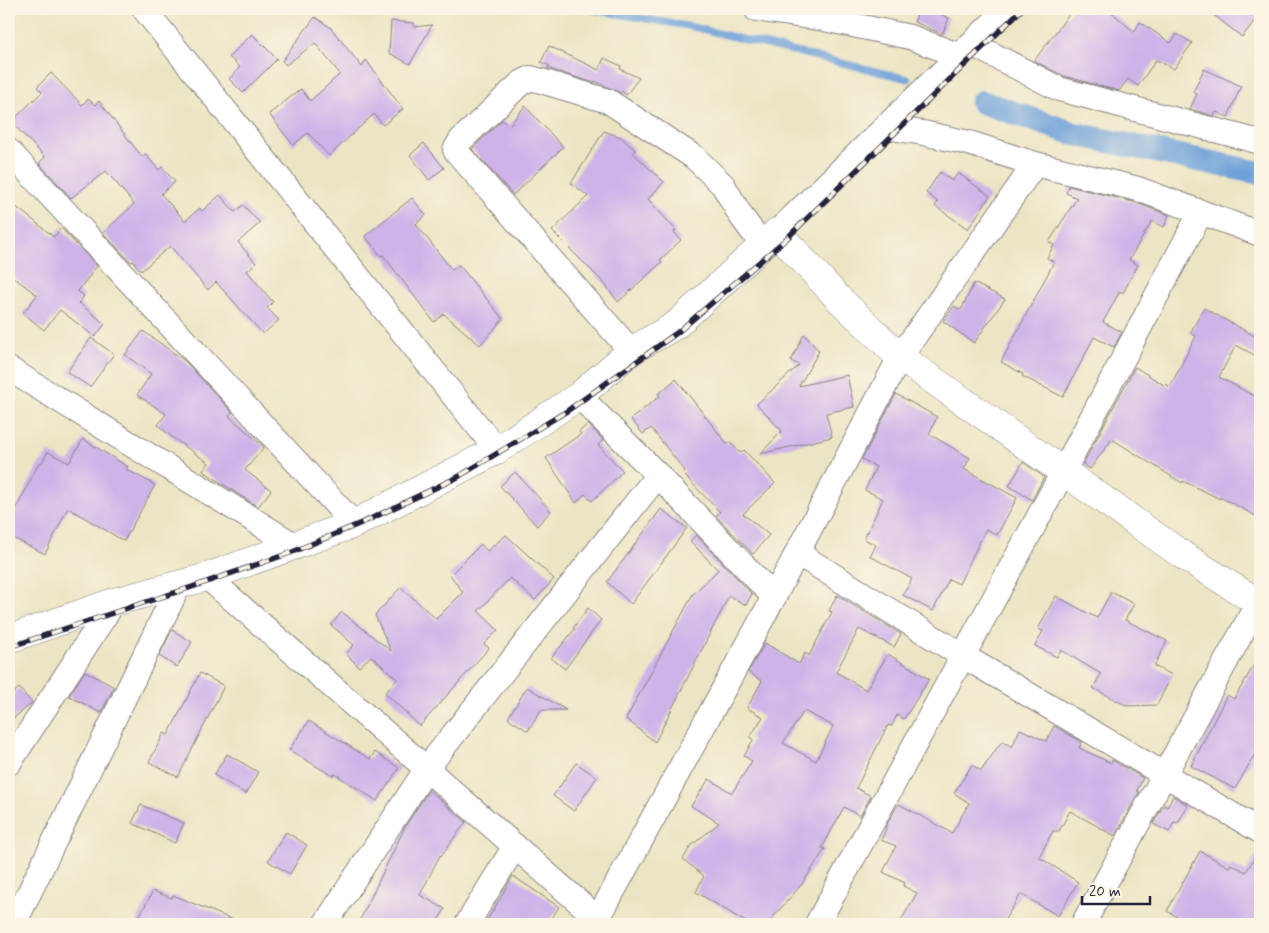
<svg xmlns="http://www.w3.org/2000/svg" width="1269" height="933" font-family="Mynerve,sans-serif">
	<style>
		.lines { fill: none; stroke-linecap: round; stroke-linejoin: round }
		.stream { stroke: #6ea1d9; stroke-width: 7 }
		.canal { stroke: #6ea1d9; stroke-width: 24 }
		.building { fill: #ceb3e9; fill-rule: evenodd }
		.minor-casing { stroke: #878480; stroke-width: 26 }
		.tertiary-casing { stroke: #878480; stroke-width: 29 }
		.minor { stroke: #fff; stroke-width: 24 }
		.tertiary { stroke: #fff; stroke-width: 28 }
		.rail-casing { stroke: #22223b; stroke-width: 5.5 }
		.rail { stroke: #fcf5e5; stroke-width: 4; stroke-dasharray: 11; stroke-linecap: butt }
	</style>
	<rect width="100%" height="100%" fill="#fcf5e5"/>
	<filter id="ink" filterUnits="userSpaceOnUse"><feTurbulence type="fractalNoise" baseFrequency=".02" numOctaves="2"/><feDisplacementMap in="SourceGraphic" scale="10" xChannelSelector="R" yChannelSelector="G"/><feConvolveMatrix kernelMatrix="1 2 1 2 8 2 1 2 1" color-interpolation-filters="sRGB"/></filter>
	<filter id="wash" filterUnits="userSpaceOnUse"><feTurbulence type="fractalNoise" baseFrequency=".0096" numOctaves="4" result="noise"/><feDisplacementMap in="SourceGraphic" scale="20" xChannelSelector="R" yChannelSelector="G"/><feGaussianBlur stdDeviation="1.12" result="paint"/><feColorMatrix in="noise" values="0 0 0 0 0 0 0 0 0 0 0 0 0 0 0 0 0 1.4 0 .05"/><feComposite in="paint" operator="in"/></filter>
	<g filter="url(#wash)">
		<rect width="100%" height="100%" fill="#ece5c4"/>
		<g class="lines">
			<path class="stream" d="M588,9L693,27L908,79"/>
			<path class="canal" d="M982,102L1075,134L1260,173"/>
		</g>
		<g id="blocks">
			<g class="building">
				<path d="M919,9H928L949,18L942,34L914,22Z"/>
				<path d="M1073,9H1108L1134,32L1140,22L1171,43L1177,34L1192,43L1174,69L1156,60L1138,86L1128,79L1119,91L1064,76L1034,61Z"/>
				<path d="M1206,9H1260V14L1242,37Z"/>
				<path d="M315,17L331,28L362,67L366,60L403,109L383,125L374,114L329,156L308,133L293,145L269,114L301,89L310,101L340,74L315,43L286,65L282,61Z"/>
				<path d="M391,21L414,23V27L432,25L410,64L389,53Z"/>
				<path d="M252,34L277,59L243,93L229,79L240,67L229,57Z"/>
				<path d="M549,46L599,70L604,58L621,66L620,69L639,78L626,95L622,91L620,93L595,81L594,83L547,68L550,66L541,62Z"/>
				<path d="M1204,69L1241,86L1228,117L1216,112L1214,116L1190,109L1197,94L1193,92Z"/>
				<path d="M51,73L82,105L88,99L95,105L99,101L142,157L145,154L159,170L162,167L175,182L161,194L185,221L200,208L202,211L220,195L235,212L243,205L260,223L238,242L256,263L247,271L273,302L267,308L279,320L263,334L216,282L208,290L170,246L141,271L133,261L131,262L103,233L134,204L106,171L71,198L39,163L45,157L11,122L42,92L37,87Z"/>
				<path d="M525,106L563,147L513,195L472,149L502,120L509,126Z"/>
				<path d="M604,131L621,137L635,150L633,153L664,182L648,199L676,230L674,232L681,240L660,260L662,262L618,302L604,283L552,231L588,196L571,183Z"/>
				<path d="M424,143L444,168L429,180L410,155Z"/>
				<path d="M940,172L952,181L958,173L990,196L968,229L935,206L938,202L926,193Z"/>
				<path d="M1069,186L1134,202L1169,215L1164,227L1152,221L1129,260L1138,265L1123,293L1120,291L1103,322L1122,332L1114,347L1094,337L1063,397L1022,376L1023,374L1001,362L1054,262L1047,258L1054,245L1049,242L1077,198L1066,193Z"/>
				<path d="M412,198L426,215L416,224L452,270L459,265L503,319L480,345L444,314L434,322L383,255L381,256L365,236Z"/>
				<path d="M9,201L54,237L61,228L97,266L78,291L84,296L79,303L105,324L95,337L60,310L44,330L23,313L37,295L9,274Z"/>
				<path d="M974,283L1005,299L974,343L943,321L954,306L961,310Z"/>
				<path d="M1204,308L1260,339V358L1236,345L1219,377L1260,399V518L1220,497V499L1183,481L1182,483L1112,439L1090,469L1083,464L1135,367L1164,385L1165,384L1170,387L1196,336L1190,333Z"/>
				<path d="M143,331L185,361L232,412L229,416L264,447L245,470L271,490L258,507L203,471L209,463L173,438L158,425L166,414L137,395L151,374L125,355Z"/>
				<path d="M804,334L819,351L799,386L847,375L854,407L826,413L832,437L760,454L782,431L757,404L799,365L791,361Z"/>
				<path d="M91,338L114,354L90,387L67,372Z"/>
				<path d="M676,379L727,444L730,442L740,453L744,450L775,483L743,514L769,535L753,554L716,516L720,512L683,474L685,471L651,428L643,434L631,419L660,396L658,394Z"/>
				<path d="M896,394L937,417L929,434L970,458L964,469L1017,498L997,535L986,529L959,584L949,579L933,611L903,595L912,579L870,556L876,545L864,539L883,499L865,490L876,467L862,459Z"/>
				<path d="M588,424L603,440L598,445L623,471L592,501L585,494L576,503L546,458L581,434L579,432Z"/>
				<path d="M83,439L128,467L126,469L155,485L124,541L68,508L45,554L9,536V523L39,463L42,462L48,452L69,463Z"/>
				<path d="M1023,462L1044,477L1032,500L1009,486Z"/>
				<path d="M515,472L551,511L537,526L500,486Z"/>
				<path d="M661,509L687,528L631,604L607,582Z"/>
				<path d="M506,535L554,579L535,600L510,578L478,611L498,630L484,644L489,648L420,726L385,693L397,679L371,656L359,667L346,654L354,645L331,625L342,612L391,651L375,615L401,587L436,619L463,592L450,575L481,544L487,551Z"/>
				<path d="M696,535L752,594L746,605L729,596L655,742L626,719L693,594L718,570L690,541Z"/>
				<path d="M1111,592L1134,604L1125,620L1167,641L1154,666L1172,675L1157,705L1127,706L1093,688L1101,674L1061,650L1057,657L1035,646L1043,631L1038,629L1056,596L1097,618Z"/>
				<path d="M837,595L901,634L894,647L859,629L836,672L866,690L888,654L929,679L904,719L897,715L892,726L888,725L856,788L871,796L860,816L844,807L822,848L825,849L802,884L767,924H749L696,892L704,876L683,859L691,846L719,823L691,806L709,779L732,793L752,761L744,756L753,740L750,737L763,717L747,708L762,681L748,672L765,643L799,664L805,653L809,656L832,612L829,611ZM804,711L833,726L816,761L783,743Z"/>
				<path d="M588,608L601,620L565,669L551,658L575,629L573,628Z"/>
				<path d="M172,630L192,642L177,667L159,656Z"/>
				<path d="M1260,655V745L1235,789L1191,766L1227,695L1234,699Z"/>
				<path d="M85,671L114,687L101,713L69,696Z"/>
				<path d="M200,673L224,686L178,777L149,762L164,733L168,735Z"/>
				<path d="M527,687L542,696L566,710H541L528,731L508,718Z"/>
				<path d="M19,688L32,703L9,722V697Z"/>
				<path d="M309,721L370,759L375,752L399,768L377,801L335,774L333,776L289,750Z"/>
				<path d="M1054,726L1082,742L1079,748L1111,763L1112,760L1143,778L1137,790L1139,792L1115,836L1070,811L1059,831H1053L1039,857L1078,882L1058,916L1021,894L1002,924H899L917,893L903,886L905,883L883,872L896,846L881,840L886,829L885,828L896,808L899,804L952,833L969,803L954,793L972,765L981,771L1002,741L1012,747L1020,729L1046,741Z"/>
				<path d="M227,754L258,772L246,794L214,775Z"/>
				<path d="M576,763L597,777L574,811L553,796Z"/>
				<path d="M429,790L466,822L441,856L440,855L420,895L445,909L436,924H358L406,825Z"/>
				<path d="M1173,796L1188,805L1178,823L1174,822L1169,832L1153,824L1164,805L1167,807Z"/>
				<path d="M141,805L184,823L175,843L132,823Z"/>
				<path d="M286,832L307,845L290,874L268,861Z"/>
				<path d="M1260,848V924H1190L1167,911L1200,851L1229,867L1231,864L1246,872Z"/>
				<path d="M513,876L559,907L547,924H485Z"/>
				<path d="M153,891L172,898L173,895L243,924H135Z"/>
			</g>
		</g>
	</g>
	<g filter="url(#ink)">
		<use href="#blocks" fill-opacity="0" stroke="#878480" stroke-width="1"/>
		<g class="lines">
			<g class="minor-casing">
				<g id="minor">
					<path d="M144,9L497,450"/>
					<path d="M756,9L824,19L910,37L960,56"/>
					<path d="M972,44L1059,89L1260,142"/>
					<path d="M885,127L923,133L969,143L1035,164L1138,189L1260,234"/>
					<path d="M9,151L354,524"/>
					<path d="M777,232L1007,9"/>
					<path d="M631,351L455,150L461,140L521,83L531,78L608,101L694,157L723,185L741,216L763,246"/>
					<path d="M9,369L294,545"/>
					<path d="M579,396L658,475L774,597"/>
					<path d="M797,553L963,656L1260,831"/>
					<path d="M207,577L604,924"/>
					<path d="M9,763L114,602"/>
					<path d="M14,924L178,587"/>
					<path d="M325,924L427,768L658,475"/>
					<path d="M467,924L515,846"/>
					<path d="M595,924L774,597L900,357L1035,164"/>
					<path d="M817,924L1063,472L1201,212"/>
					<path d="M1083,924L1260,599"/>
				</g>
			</g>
			<g class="tertiary-casing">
				<path id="tertiary" d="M9,639L114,602L207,577L354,524L497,450L579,396L631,351L676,325L777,232L837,297L900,357L1181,554L1260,604"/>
			</g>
			<use href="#minor" class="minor"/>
			<use href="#tertiary" class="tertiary"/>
			<g class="rail-casing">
				<path id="rail" d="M9,647L192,587L290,553L366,521L458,477L567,411L678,332L785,240L1022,9"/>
			</g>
			<use href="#rail" class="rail"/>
		</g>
	</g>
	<rect width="1269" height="933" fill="none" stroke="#fcf5e5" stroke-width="30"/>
	<path d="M1082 896v8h68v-8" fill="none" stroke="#22223b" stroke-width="2.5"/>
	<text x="1089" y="896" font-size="15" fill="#22223b" stroke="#fcf5e5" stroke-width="4" paint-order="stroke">20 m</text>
</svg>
